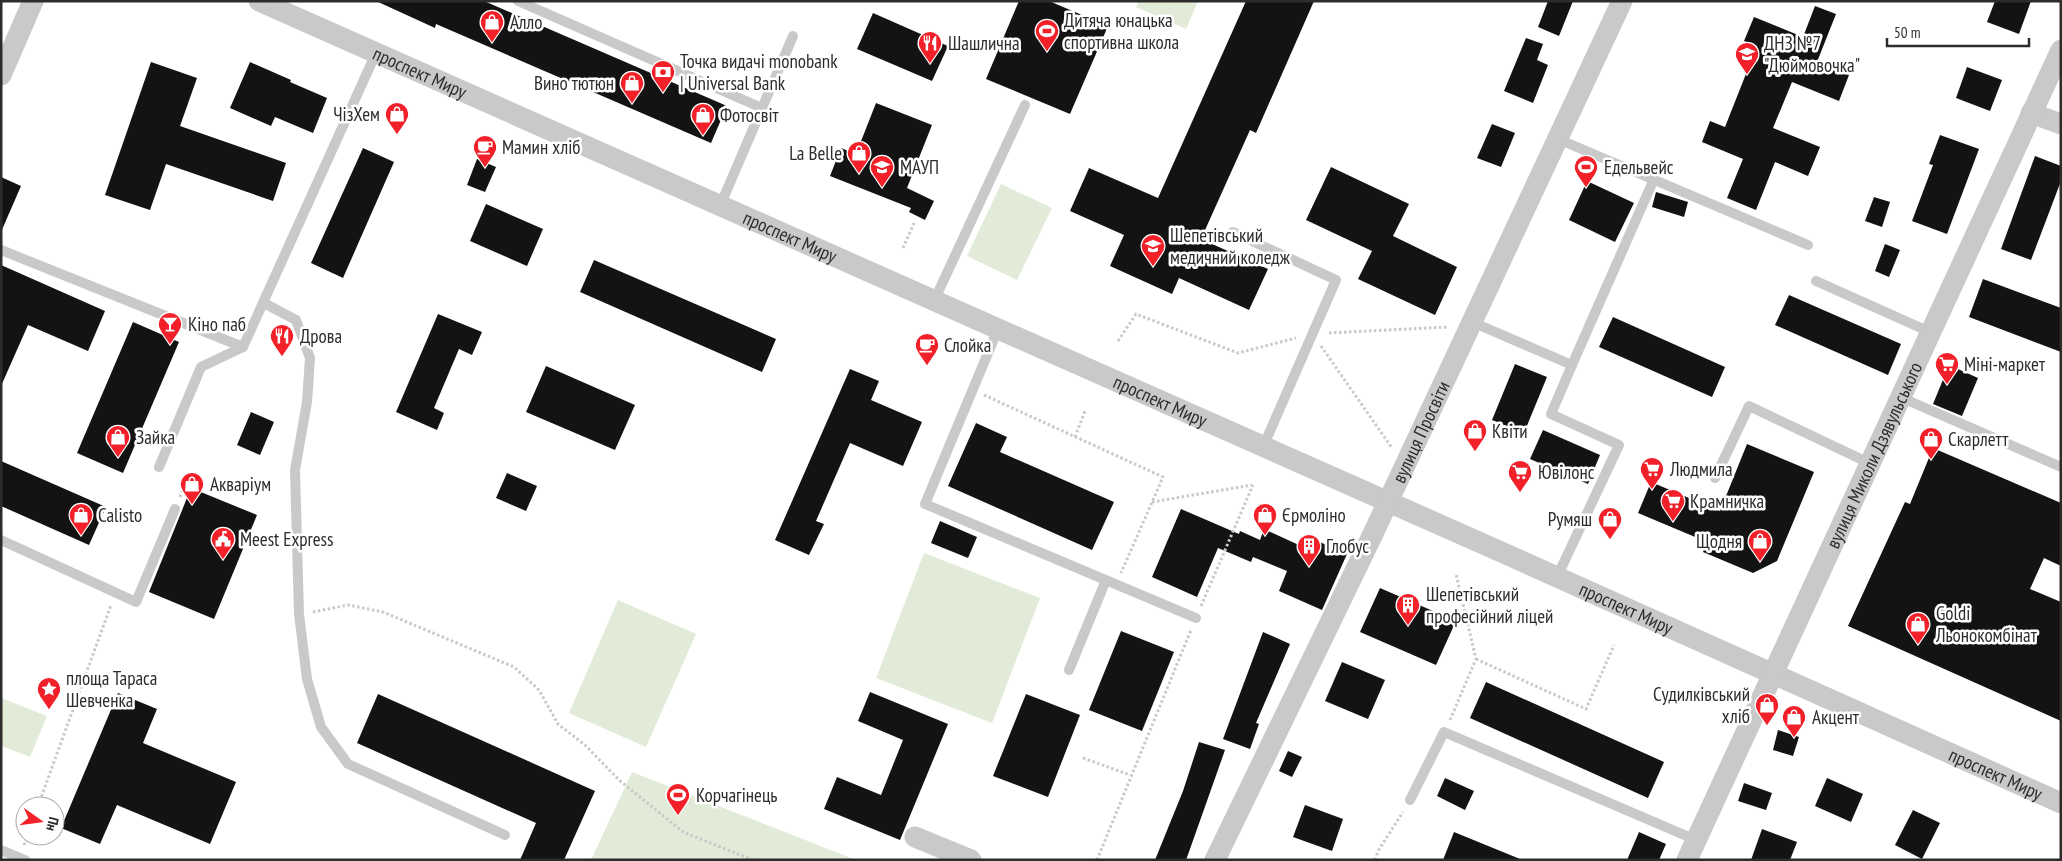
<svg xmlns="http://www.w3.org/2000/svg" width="2062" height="861" font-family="'PT Sans Narrow',sans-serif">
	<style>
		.green { fill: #e2ebd8 }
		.building { fill: #131313 }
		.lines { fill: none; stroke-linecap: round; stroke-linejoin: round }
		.path { stroke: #c9c9c9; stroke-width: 3; stroke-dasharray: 2.5 2.5; stroke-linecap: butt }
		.lane { stroke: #c9c9c9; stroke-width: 10 }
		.street { stroke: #c9c9c9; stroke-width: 21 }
		.labels { text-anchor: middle; stroke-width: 5; stroke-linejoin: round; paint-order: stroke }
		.poi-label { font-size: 19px; fill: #2c2c2c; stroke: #fff; text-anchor: start }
		.street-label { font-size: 19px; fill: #2c2c2c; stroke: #fff }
	</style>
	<rect width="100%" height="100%" fill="#fff"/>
	<g class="green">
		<path d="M1139,1H1198L1186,29L1136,7Z"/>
		<path d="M1001,184L1052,208L1017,280L967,256Z"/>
		<path d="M924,553L1040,598L992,723L876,678Z"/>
		<path d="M618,600L696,634L646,747L569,713Z"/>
		<path d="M1,698L47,716L30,757L1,746Z"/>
		<path d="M632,772L856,860H591Z"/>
	</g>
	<g class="building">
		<path d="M376,1H484L727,106L711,143L436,24L435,28Z"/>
		<path d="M1019,1H1049L1108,26L1070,114L986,79Z"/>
		<path d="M1246,1H1314L1256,133L1250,130L1201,239L1268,269L1249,310L1179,278L1172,294L1110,266L1124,235L1070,211L1089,168L1158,198Z"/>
		<path d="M1548,1H1573L1559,36L1538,27Z"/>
		<path d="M1995,1H2031L2019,34L1987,22Z"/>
		<path d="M1815,6L1836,14L1817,62L1849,75L1839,101L1792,82L1773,128L1820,147L1808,176L1775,162L1756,210L1727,198L1743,159L1702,142L1710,121L1725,127L1757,46L1744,41L1754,17L1803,37Z"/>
		<path d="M873,13L948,46L932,81L857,49Z"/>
		<path d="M1526,38L1543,44L1537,60L1548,65L1533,103L1504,91Z"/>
		<path d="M151,62L197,78L180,126L286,163L273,201L166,164L150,210L105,195Z"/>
		<path d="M250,62L291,80L290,82L327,98L313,133L275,117L271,126L230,108Z"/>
		<path d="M1967,67L2002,80L1990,111L1956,98Z"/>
		<path d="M876,103L932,125L907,188L934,201L925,220L909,212L911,208L830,176L841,148L856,154Z"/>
		<path d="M1492,124L1515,133L1501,167L1477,158Z"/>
		<path d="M1940,135L1979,149L1947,234L1912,221L1933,165L1929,164Z"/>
		<path d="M363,148L394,162L343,278L311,263Z"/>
		<path d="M2035,156L2061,166V181L2031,260L2001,249Z"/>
		<path d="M477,159L496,167L485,192L467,185Z"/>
		<path d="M1331,167L1409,204L1393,236L1457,267L1435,315L1358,279L1372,251L1306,220Z"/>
		<path d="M1,177L21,186L1,232Z"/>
		<path d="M1587,181L1634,203L1615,242L1569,220Z"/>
		<path d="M1656,192L1688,202L1684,217L1652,207Z"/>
		<path d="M1874,197L1890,202L1882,227L1865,221Z"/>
		<path d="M486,204L543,229L527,266L470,241Z"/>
		<path d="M1885,244L1900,250L1889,277L1875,271Z"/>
		<path d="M594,260L776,339L762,372L580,292Z"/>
		<path d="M1,265L105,311L88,351L28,325L1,386Z"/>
		<path d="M1983,279L2061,308V352L1969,317Z"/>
		<path d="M1789,295L1901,344L1888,375L1775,325Z"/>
		<path d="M438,314L482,332L472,355L459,349L434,408L444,413L437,430L396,412Z"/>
		<path d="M1613,317L1725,367L1712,397L1599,347Z"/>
		<path d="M133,322L179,342L123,473L77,453Z"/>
		<path d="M1515,364L1547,377L1524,433L1492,420Z"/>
		<path d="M1949,365L1978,378L1962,416L1933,404Z"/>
		<path d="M546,366L635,405L615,450L526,412Z"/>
		<path d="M850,369L879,381L871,400L922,422L903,466L850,443L816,521L824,524L809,555L775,540Z"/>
		<path d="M251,412L274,422L260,455L237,445Z"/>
		<path d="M976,423L1007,437L1000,452L1114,502L1092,550L948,486Z"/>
		<path d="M1543,430L1600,455L1588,484L1530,459Z"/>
		<path d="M1747,444L1814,472L1777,561L1753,573L1703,552L1707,542L1638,513L1651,482L1720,511Z"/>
		<path d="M1933,448L2061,503V566L2044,558L2030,589L2061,602V721L1848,626L1905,502L1910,504Z"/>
		<path d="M1,461L106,507L89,545L1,506Z"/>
		<path d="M507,473L537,486L526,511L496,498Z"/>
		<path d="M191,488L257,515L214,619L149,592Z"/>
		<path d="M1181,509L1239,534L1240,531L1260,540L1264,529L1301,546L1306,536L1347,554L1322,610L1279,591L1287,571L1253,557L1251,562L1218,548L1197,597L1152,577Z"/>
		<path d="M940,521L977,537L968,558L931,543Z"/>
		<path d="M1380,588L1456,621L1436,665L1360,632Z"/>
		<path d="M1121,631L1174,652L1142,731L1089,710Z"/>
		<path d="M1263,632L1290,644L1256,723L1259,724L1250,749L1223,739Z"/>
		<path d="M1342,662L1385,680L1368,719L1325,701Z"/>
		<path d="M1486,682L1664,762L1648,798L1470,718Z"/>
		<path d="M870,692L948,724L900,840L824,809L837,777L881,795L903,740L858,721Z"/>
		<path d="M118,693L157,709L143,743L236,782L210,844L117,805L100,844L61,828Z"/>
		<path d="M378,694L595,791L564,860H520L536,823L357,743Z"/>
		<path d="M1026,694L1080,715L1048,797L993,776Z"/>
		<path d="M1778,730L1799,737L1793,756L1773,750Z"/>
		<path d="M1199,742L1225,750L1190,849L1186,860H1155L1183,791Z"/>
		<path d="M1288,751L1302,757L1292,777L1279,771Z"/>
		<path d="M1445,778L1474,791L1465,810L1437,796Z"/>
		<path d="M1827,778L1863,794L1851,822L1815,806Z"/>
		<path d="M1744,783L1772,793L1766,810L1738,801Z"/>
		<path d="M1305,805L1343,819L1332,851L1293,837Z"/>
		<path d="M1913,810L1940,823L1922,859L1895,845Z"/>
		<path d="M1762,829L1797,842L1790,860H1751Z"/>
		<path d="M1454,832L1520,859V860H1443Z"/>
		<path d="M1639,832L1666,844L1659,860H1627Z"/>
	</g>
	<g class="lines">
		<g class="path">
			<path d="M903,248L915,221"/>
			<path d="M1329,333L1448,327"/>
			<path d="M1118,341L1136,314L1238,353L1296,338"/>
			<path d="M1321,346L1392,448"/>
			<path d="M984,395L1163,477L1121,573"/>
			<path d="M1075,437L1085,411"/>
			<path d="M180,497L186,482"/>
			<path d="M1152,502L1252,485"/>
			<path d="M1201,606L1253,485"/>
			<path d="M313,612L348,605L383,612L514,667L539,690L558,724L585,745L619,780L683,832L753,860"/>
			<path d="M1476,659L1586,709L1614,645"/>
			<path d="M1450,720L1476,659L1456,574"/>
			<path d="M1083,758L1130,775"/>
			<path d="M38,806L111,605"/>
			<path d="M24,845L27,836"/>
			<path d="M1097,860L1191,630"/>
			<path d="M1375,860L1378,851L1403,812"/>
		</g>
		<g class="lane">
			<path d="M518,1L762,108"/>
			<path d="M1558,139L1808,245"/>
			<path d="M720,206L793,36"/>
			<path d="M1233,232L1336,280L1263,447"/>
			<path d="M1,250L243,347"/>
			<path d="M1816,281L1930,332"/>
			<path d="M934,301L1025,105"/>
			<path d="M264,303L296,320L310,358L307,402L295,470L299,614L307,679L321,727L348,764L505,835"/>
			<path d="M1472,322L1572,365L1551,414L1619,445L1557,577"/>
			<path d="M998,329L925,504L1196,618"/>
			<path d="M1572,365L1654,179"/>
			<path d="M1900,397L2061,467"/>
			<path d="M159,467L201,367L243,347L376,53"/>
			<path d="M1715,478L1749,406L1869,463"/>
			<path d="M1,540L136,602L175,509"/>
			<path d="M1069,670L1106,580"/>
			<path d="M1410,800L1444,732L1696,840"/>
			<path d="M1,850L25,860"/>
		</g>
		<g class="street">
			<path id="s1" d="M259,1L1508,555L2061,803"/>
			<path d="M1,75L33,1"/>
			<path d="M2031,113L2061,124"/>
			<path d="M915,837L971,860"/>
			<path id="s2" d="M1215,860L1372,536L1622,1"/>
			<path id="s3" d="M1687,860L2061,50"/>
		</g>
	</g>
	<defs>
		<g id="shop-pin" transform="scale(1.25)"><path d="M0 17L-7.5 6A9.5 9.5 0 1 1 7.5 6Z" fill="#f12029" stroke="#fff"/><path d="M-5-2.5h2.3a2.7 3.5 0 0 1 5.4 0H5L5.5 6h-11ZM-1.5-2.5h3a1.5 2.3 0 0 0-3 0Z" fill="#fff"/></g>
		<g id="stadium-pin" transform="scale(1.25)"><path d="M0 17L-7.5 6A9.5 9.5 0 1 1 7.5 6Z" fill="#f12029" stroke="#fff"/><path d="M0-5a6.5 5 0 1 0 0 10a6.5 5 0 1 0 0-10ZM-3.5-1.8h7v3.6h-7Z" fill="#fff"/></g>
		<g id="restaurant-pin" transform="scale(1.25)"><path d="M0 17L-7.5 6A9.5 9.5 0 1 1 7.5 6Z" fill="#f12029" stroke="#fff"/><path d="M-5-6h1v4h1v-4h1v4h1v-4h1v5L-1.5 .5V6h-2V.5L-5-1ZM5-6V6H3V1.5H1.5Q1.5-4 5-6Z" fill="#fff"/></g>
		<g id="school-pin" transform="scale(1.25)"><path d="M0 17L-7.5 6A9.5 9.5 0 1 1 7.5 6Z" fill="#f12029" stroke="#fff"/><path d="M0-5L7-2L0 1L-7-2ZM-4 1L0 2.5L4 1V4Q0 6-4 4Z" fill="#fff"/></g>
		<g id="bank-pin" transform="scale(1.25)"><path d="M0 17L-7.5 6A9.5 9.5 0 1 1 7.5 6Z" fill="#f12029" stroke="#fff"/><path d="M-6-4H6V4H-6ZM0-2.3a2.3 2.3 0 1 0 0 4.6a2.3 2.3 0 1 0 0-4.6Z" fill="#fff"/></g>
		<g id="cafe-pin" transform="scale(1.25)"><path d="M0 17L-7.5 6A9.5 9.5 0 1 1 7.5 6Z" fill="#f12029" stroke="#fff"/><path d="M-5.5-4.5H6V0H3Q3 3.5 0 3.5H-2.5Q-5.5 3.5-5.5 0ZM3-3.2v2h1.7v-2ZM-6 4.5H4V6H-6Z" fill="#fff"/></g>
		<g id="university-pin" transform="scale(1.25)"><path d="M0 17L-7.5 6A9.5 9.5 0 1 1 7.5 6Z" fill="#f12029" stroke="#fff"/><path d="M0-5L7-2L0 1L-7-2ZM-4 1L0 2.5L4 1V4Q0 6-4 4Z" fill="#fff"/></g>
		<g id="bar-pin" transform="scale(1.25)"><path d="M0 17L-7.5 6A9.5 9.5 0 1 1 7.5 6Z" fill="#f12029" stroke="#fff"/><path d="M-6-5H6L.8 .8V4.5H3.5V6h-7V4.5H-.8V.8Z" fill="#fff"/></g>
		<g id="supermarket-pin" transform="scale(1.25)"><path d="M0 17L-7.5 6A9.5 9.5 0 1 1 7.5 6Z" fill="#f12029" stroke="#fff"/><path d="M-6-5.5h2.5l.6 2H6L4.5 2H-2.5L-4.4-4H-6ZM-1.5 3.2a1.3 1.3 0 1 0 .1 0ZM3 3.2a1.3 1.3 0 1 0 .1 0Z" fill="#fff"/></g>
		<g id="civic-pin" transform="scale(1.25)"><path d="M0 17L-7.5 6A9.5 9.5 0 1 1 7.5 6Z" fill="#f12029" stroke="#fff"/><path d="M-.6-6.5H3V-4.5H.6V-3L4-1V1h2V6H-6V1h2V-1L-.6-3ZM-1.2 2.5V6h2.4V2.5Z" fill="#fff"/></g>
		<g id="building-pin" transform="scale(1.25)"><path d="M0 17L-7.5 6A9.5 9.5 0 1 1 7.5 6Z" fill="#f12029" stroke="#fff"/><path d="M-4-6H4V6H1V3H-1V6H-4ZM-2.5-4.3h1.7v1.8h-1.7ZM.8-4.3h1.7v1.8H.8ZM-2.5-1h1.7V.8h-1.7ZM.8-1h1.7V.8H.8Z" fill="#fff"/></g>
		<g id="sight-pin" transform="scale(1.25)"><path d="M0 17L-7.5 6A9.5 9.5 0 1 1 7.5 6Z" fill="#f12029" stroke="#fff"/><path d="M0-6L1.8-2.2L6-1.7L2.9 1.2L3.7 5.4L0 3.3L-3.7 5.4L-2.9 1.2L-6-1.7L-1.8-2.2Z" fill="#fff"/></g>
	</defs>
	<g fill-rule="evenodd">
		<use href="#shop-pin" x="492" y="22"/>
		<use href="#stadium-pin" x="1047" y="31"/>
		<use href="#restaurant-pin" x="930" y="43"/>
		<use href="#school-pin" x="1747" y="54"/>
		<use href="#bank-pin" x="663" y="72"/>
		<use href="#shop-pin" x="632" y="83"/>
		<use href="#shop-pin" x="397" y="114"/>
		<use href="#shop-pin" x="703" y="115"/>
		<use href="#cafe-pin" x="485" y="147"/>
		<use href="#shop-pin" x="859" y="153"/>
		<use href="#university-pin" x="882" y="167"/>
		<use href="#stadium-pin" x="1586" y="167"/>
		<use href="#university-pin" x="1153" y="246"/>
		<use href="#bar-pin" x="170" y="324"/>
		<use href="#restaurant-pin" x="282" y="336"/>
		<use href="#cafe-pin" x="927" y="345"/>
		<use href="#supermarket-pin" x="1947" y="364"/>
		<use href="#shop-pin" x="1475" y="431"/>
		<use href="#shop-pin" x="118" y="437"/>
		<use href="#shop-pin" x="1931" y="439"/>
		<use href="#supermarket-pin" x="1652" y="469"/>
		<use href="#supermarket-pin" x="1520" y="472"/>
		<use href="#shop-pin" x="192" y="484"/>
		<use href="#supermarket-pin" x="1673" y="501"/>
		<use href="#shop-pin" x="81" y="515"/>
		<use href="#shop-pin" x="1265" y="515"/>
		<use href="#shop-pin" x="1610" y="519"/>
		<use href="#civic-pin" x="223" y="539"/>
		<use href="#shop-pin" x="1760" y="541"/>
		<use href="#building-pin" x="1309" y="546"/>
		<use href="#building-pin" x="1408" y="605"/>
		<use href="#shop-pin" x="1918" y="624"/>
		<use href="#sight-pin" x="49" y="689"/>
		<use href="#shop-pin" x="1767" y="705"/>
		<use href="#shop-pin" x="1794" y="717"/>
		<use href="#stadium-pin" x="678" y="795"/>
	</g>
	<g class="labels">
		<g class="poi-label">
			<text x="1064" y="27">Дитяча юнацька<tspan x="1064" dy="22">спортивна школа</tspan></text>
			<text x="510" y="29">Алло</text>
			<text x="948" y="50">Шашлична</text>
			<text x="1764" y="50">ДНЗ №7<tspan x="1764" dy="22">"Дюймовочка"</tspan></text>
			<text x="680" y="68">Точка видачі monobank<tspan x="680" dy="22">| Universal Bank</tspan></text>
			<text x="614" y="90" text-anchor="end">Вино тютюн</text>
			<text x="380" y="121" text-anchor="end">ЧізХем</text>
			<text x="720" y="122">Фотосвіт</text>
			<text x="502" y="154">Мамин хліб</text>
			<text x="842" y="160" text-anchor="end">La Belle</text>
			<text x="900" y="174">МАУП</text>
			<text x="1604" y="174">Едельвейс</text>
			<text x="1170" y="242">Шепетівський<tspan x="1170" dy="22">медичний коледж</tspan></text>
			<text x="188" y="331">Кіно паб</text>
			<text x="300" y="343">Дрова</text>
			<text x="944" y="352">Слойка</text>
			<text x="1964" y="371">Міні-маркет</text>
			<text x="1492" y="438">Квіти</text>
			<text x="136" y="444">Зайка</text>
			<text x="1948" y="446">Скарлетт</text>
			<text x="1670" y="476">Людмила</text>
			<text x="1538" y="479">Ювілонс</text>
			<text x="210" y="491">Акваріум</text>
			<text x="1690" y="508">Крамничка</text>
			<text x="98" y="522">Calisto</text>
			<text x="1282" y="522">Єрмоліно</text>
			<text x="1592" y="526" text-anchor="end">Румяш</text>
			<text x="240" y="546">Meest Express</text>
			<text x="1742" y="548" text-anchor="end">Щодня</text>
			<text x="1326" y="553">Глобус</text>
			<text x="1426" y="601">Шепетівський<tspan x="1426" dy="22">професійний ліцей</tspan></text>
			<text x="1936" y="620">Goldi<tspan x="1936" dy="22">Льонокомбінат</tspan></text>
			<text x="66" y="685">площа Тараса<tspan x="66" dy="22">Шевченка</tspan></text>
			<text x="1750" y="701" text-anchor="end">Судилківський<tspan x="1750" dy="22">хліб</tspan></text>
			<text x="1812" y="724">Акцент</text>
			<text x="696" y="802">Корчагінець</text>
		</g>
		<g class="street-label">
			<text dy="7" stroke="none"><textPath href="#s1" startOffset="176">проспект Миру</textPath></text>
			<text dy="7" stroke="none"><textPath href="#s1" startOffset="581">проспект Миру</textPath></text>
			<text dy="7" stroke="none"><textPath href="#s1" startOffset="986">проспект Миру</textPath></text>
			<text dy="7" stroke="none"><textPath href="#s2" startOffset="475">вулиця Просвіти</textPath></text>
			<text dy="7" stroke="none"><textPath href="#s3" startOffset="446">вулиця Миколи Дзявульського</textPath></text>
			<text dy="7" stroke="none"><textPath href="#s1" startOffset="1496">проспект Миру</textPath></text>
			<text dy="7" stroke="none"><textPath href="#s1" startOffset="1901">проспект Миру</textPath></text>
		</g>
	</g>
	<rect width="2062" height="861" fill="none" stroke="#2c2c2c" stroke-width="5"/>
	<g transform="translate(40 821) rotate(104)"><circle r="24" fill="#ffffff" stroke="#ababab"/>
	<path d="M0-4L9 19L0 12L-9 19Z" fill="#f12029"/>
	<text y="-8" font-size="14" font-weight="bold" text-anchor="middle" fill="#2c2c2c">Пн</text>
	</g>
	<path d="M1887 38v8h142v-8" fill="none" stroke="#2c2c2c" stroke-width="2.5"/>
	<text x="1894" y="38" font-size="15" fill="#2c2c2c" stroke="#ffffff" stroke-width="4" paint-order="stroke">50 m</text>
</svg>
